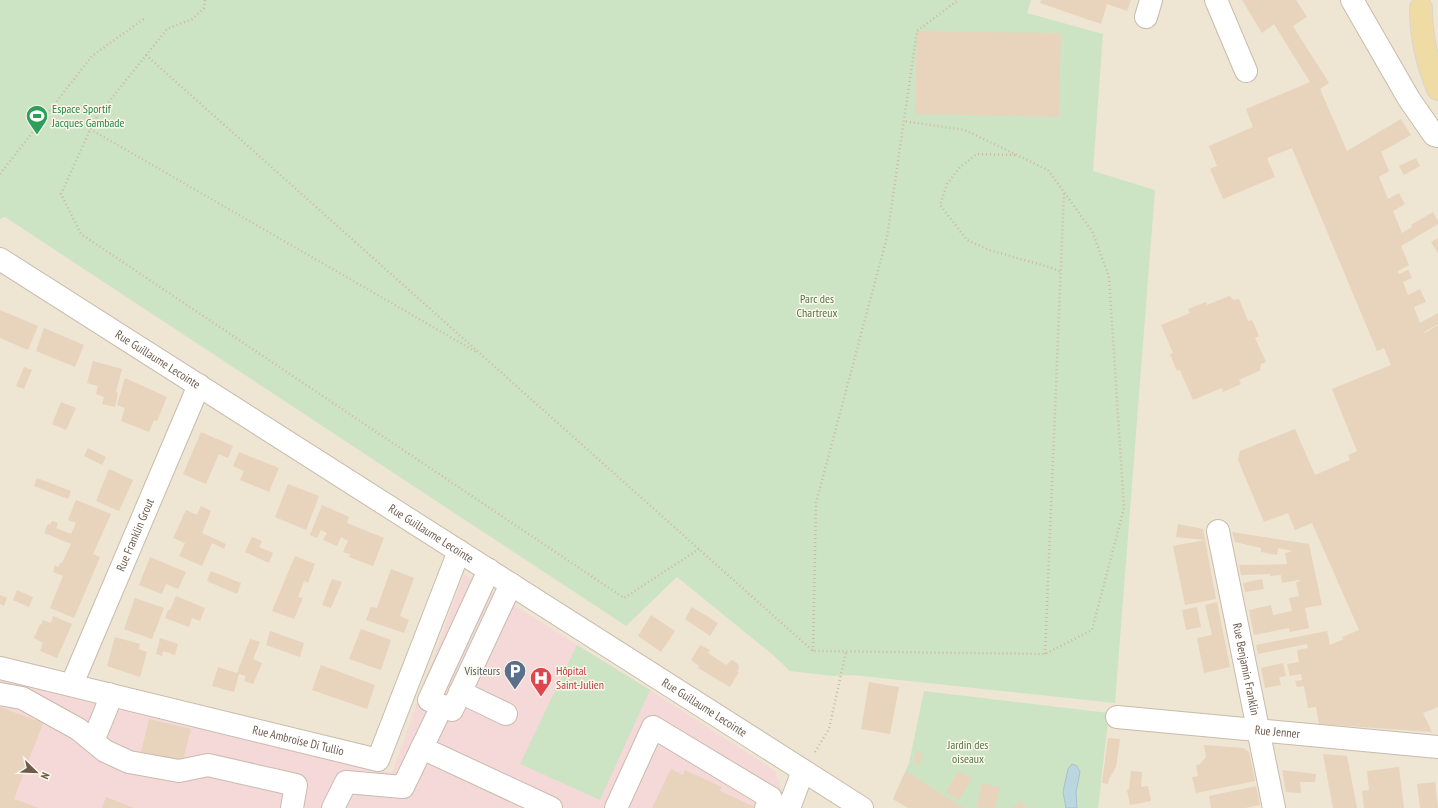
<svg xmlns="http://www.w3.org/2000/svg" width="1438" height="808" font-family="'PT Sans Narrow',sans-serif">
	<style>
		.residential { fill: #efe5d3 }
		.medical { fill: #f5d8d8 }
		.green { fill: #cde4c4 }
		.water { fill: #bbd6df; stroke: #a2c3cf }
		.building { fill: #e8d3bd }
		.lines { fill: none; stroke-linecap: round; stroke-linejoin: round }
		.minor-casing { stroke: #c8bbac; stroke-width: 24 }
		.major-casing { stroke: #d9d5d1; stroke-width: 24 }
		.path { stroke: #ceb9a2; stroke-width: 2.5; stroke-dasharray: 1 3; stroke-linecap: butt }
		.minor { stroke: #fff; stroke-width: 22 }
		.major { stroke: #efdca4; stroke-width: 22 }
		.labels { text-anchor: middle; stroke-width: 3; stroke-linejoin: round; paint-order: stroke }
		.leisure-label { font-size: 12px; fill: #27864d; stroke: #fcf7e9; text-anchor: start }
		.park-label { font-size: 12px; fill: #52774a; stroke: #fcf7e9 }
		.street-label { font-size: 12px; fill: #6d5c4d; stroke: #fcf7e9 }
		.service-label { font-size: 12px; fill: #4e5e75; stroke: #fcf7e9; text-anchor: end }
		.health-label { font-size: 12px; fill: #be3a42; stroke: #fcf7e9; text-anchor: start }
	</style>
	<rect width="100%" height="100%" fill="#f9f3e3"/>
	<rect class="residential" x="0" y="0" width="1438" height="808"/>
	<path class="medical" d="M464,574L650,690L775,771L782,791L775,808H0V679L107,707L392,773Z"/>
	<g class="green">
		<path d="M0,0H1031L1027,13L1103,34L1093,171L1155,190L1115,703L853,675L833,676L790,671L773,655L677,577L626,626L5,217L0,219Z"/>
		<path d="M577,645L650,690L600,800L520,764Z"/>
		<path d="M924,691L1109,713L1098,808H908L893,799L909,763Z"/>
	</g>
	<path class="water" d="M1072,764L1077,766L1080,772L1076,792L1077,808H1066L1063,792L1068,769Z"/>
	<g class="building">
		<path d="M1041,0H1131L1127,11L1107,4L1101,24L1040,3Z"/>
		<path d="M1242,0H1296L1307,17L1293,26L1329,83L1320,89L1347,151L1401,119L1411,135L1381,152L1389,171L1379,177L1388,199L1399,193L1405,204L1393,211L1402,233L1412,227L1411,225L1433,212L1438,221V224L1401,246L1409,265L1398,271L1399,274L1408,270L1409,271L1412,278L1403,282L1408,295L1420,289L1426,302L1414,307L1420,323L1438,313V324L1424,332L1425,333L1438,325V707L1423,713L1432,732L1319,724L1316,707L1308,708L1304,686L1297,687L1295,681L1302,680L1301,674L1290,676L1287,664L1299,662L1297,650L1308,648L1307,644L1258,654L1256,645L1327,631L1330,645L1344,639L1342,637L1359,630L1312,523L1295,530L1288,513L1264,522L1238,460L1240,451L1295,429L1315,475L1350,460L1348,455L1357,451L1332,389L1391,365L1384,348L1377,351L1292,148L1267,158L1275,177L1223,199L1210,169L1217,166L1209,146L1253,127L1246,109L1310,82L1274,24L1262,33Z"/>
		<path d="M917,31L1061,33L1059,117L915,114Z"/>
		<path d="M1416,158L1420,166L1404,175L1399,166Z"/>
		<path d="M1438,238V254L1431,242Z"/>
		<path d="M1229,296L1234,300L1239,299L1248,321L1252,320L1259,336L1255,338L1266,362L1261,364L1260,369L1261,370L1239,380L1241,384L1223,392L1222,388L1193,400L1180,370L1177,371L1170,354L1173,353L1161,325L1190,313L1188,309L1206,302L1207,305Z"/>
		<path d="M0,310L38,326L28,350L0,338Z"/>
		<path d="M44,328L84,345L75,367L36,351Z"/>
		<path d="M93,361L122,369L116,392L118,393L115,407L102,404L104,397L96,394L98,386L87,383Z"/>
		<path d="M24,367L32,370L24,389L16,386Z"/>
		<path d="M125,378L167,397L157,421L154,420L149,432L121,421L125,408L117,405Z"/>
		<path d="M61,402L76,408L66,430L52,424Z"/>
		<path d="M201,432L233,446L228,458L219,454L206,484L183,474Z"/>
		<path d="M88,448L106,457L102,465L84,456Z"/>
		<path d="M239,452L279,468L269,492L240,480L244,471L233,466Z"/>
		<path d="M109,469L133,480L119,511L96,501Z"/>
		<path d="M37,478L71,491L68,499L34,486Z"/>
		<path d="M288,484L319,496L306,530L275,517Z"/>
		<path d="M76,500L111,514L93,554L100,557L74,618L50,608L63,576L53,572L55,565L58,567L60,563H62L71,544L44,533L48,524L50,525L52,521L58,523L56,528L71,534L76,523L68,520Z"/>
		<path d="M322,505L349,517L347,523L384,538L373,566L349,557L350,554L343,552L348,541L341,537L337,546L323,540L327,533L321,530L317,538L310,535Z"/>
		<path d="M201,506L211,511L202,533L226,544L224,549L212,543L202,566L179,556L185,543L173,538L186,510L197,515Z"/>
		<path d="M1178,524L1203,529L1216,599L1185,605L1173,546L1205,540L1176,537Z"/>
		<path d="M1232,532L1309,544L1322,605L1305,608L1309,628L1290,632L1289,628L1254,635L1249,610L1271,605L1273,615L1292,611L1289,598L1299,596L1296,582L1300,581L1299,580L1282,583L1281,575L1270,576V574L1241,575L1239,565L1296,564H1287L1285,553L1293,551L1278,548L1277,555L1261,552V548L1235,542Z"/>
		<path d="M252,537L262,541L259,547L273,553L269,563L245,552Z"/>
		<path d="M295,556L315,564L308,583L304,581L298,597L303,598L294,619L272,611Z"/>
		<path d="M150,557L186,572L178,589L166,584L162,594L139,585Z"/>
		<path d="M391,569L414,578L400,616L409,620L404,633L366,620L371,607L377,608Z"/>
		<path d="M211,571L241,583L237,594L207,581Z"/>
		<path d="M332,579L342,582L331,608L322,605Z"/>
		<path d="M1262,579L1264,589L1245,592L1243,583Z"/>
		<path d="M17,590L33,597L29,607L13,600Z"/>
		<path d="M0,595L7,598L4,606L0,604Z"/>
		<path d="M176,596L205,608L200,621L192,618L189,627L165,618L168,610H170Z"/>
		<path d="M135,598L164,608L152,639L124,629Z"/>
		<path d="M1217,602L1230,667L1204,673L1197,638L1212,635L1205,605Z"/>
		<path d="M692,607L718,623L710,636L685,619Z"/>
		<path d="M1197,607L1201,627L1186,630L1182,610Z"/>
		<path d="M651,615L675,631L661,652L638,636Z"/>
		<path d="M53,616L72,624L57,658L40,651L43,643L34,638L40,624L41,625L43,620L51,623Z"/>
		<path d="M361,629L391,640L381,670L349,659Z"/>
		<path d="M270,631L304,643L300,657L266,645Z"/>
		<path d="M115,637L140,644L139,649L147,652L140,677L107,666Z"/>
		<path d="M160,638L178,644L175,655L163,651L162,656L156,654Z"/>
		<path d="M250,639L260,642L253,659L262,663L253,684L244,681L246,676L239,674L234,692L212,686L218,667L237,673Z"/>
		<path d="M700,645L710,650L708,653L726,665L732,660L738,664L739,668L737,671L739,672L730,687L698,668L699,666L691,660Z"/>
		<path d="M1283,663L1286,676L1279,677L1281,685L1265,688L1261,668Z"/>
		<path d="M321,665L375,685L367,709L312,690Z"/>
		<path d="M869,682L899,687L890,734L861,729Z"/>
		<path d="M0,707L43,723L14,799L39,808H0Z"/>
		<path d="M149,719L191,729L183,761L141,752Z"/>
		<path d="M1108,738L1120,739L1116,767L1109,779L1108,784L1102,783Z"/>
		<path d="M1204,745L1243,748L1249,752L1255,781L1196,793L1192,777L1198,776L1196,765L1200,764L1206,757Z"/>
		<path d="M916,752L922,753L920,764L914,763Z"/>
		<path d="M1323,754L1347,756L1357,808H1333Z"/>
		<path d="M1399,767L1404,808H1364L1362,791L1369,790L1367,771Z"/>
		<path d="M671,769L683,775L685,770L722,787L720,791L757,808H652Z"/>
		<path d="M1282,770L1316,774L1315,782H1300L1301,793L1286,792Z"/>
		<path d="M906,771L929,786L964,808H908L893,799Z"/>
		<path d="M958,771L972,778L959,800L946,792Z"/>
		<path d="M1131,771L1142,772L1141,787L1148,786L1151,801L1130,805L1127,790L1129,789Z"/>
		<path d="M1435,782L1438,808H1420L1417,784Z"/>
		<path d="M982,783L1000,788L995,808L976,807Z"/>
		<path d="M1256,786L1260,805L1245,808H1211L1209,796Z"/>
		<path d="M106,797L134,808H102Z"/>
		<path d="M1021,801L1027,808H1012L1017,804Z"/>
	</g>
	<g class="lines">
		<g class="minor-casing">
			<g id="minor">
				<path d="M1216,0L1246,71"/>
				<path d="M1352,0L1409,99L1434,135L1438,136"/>
				<path d="M1146,17L1151,0"/>
				<path id="s1" d="M0,259L862,808"/>
				<path id="s2" d="M1218,531L1274,808"/>
				<path d="M489,570L429,700L452,710L511,584"/>
				<path id="s3" d="M0,668L378,760L459,551"/>
				<path id="s4" d="M72,684L199,385"/>
				<path d="M460,692L506,714"/>
				<path d="M0,694L22,698L78,729L105,751L129,762L179,771L208,765L296,785L292,808"/>
				<path id="s5" d="M1117,717L1438,747"/>
				<path d="M93,741L107,707L109,694"/>
				<path d="M422,748L551,808"/>
				<path d="M333,808L346,782L403,787L442,706"/>
				<path d="M616,808L653,727L771,798L766,808"/>
				<path d="M789,808L803,771"/>
			</g>
		</g>
		<g class="major-casing">
			<path id="major" d="M1421,8C1421,36 1427,63 1438,89"/>
		</g>
		<g class="path">
			<path d="M205,0L204,8L192,19L167,29L95,119L61,194L81,234L624,598L699,549"/>
			<path d="M146,55L813,651L1045,654L1092,630L1124,508L1109,277L1092,231L1048,170L965,130L903,121"/>
			<path d="M90,129L478,353"/>
			<path d="M1015,155L977,154L960,167L947,184L940,205L967,240L989,250L1049,267L1061,272"/>
			<path d="M0,174L92,56L145,18"/>
			<path d="M813,651L816,503L887,237L917,31L958,0"/>
			<path d="M1045,654L1064,191"/>
			<path d="M815,752L829,729L846,652"/>
		</g>
		<use href="#minor" class="minor"/>
		<use href="#major" class="major"/>
	</g>
	<defs>
		<g id="stadium-pin" transform="scale(1.15)"><path d="M0 17L-7.5 6A9.5 9.5 0 1 1 7.5 6Z" fill="#2e9e5b" stroke="#fcf7e9"/><path d="M0-5a6.5 5 0 1 0 0 10a6.5 5 0 1 0 0-10ZM-3.5-1.8h7v3.6h-7Z" fill="#fff"/></g>
		<g id="parking-pin" transform="scale(1.15)"><path d="M0 17L-7.5 6A9.5 9.5 0 1 1 7.5 6Z" fill="#5c6f8a" stroke="#fcf7e9"/><path d="M-3.5-5.5H1a3.5 3.5 0 0 1 0 7H-1V5.5H-3.5ZM-1-3.4V-.6H.8a1.4 1.4 0 0 0 0-2.8Z" fill="#fff"/></g>
		<g id="hospital-pin" transform="scale(1.15)"><path d="M0 17L-7.5 6A9.5 9.5 0 1 1 7.5 6Z" fill="#e0444e" stroke="#fcf7e9"/><path d="M-5-5h3v3.5h4V-5h3V5h-3V1.5h-4V5h-3Z" fill="#fff"/></g>
	</defs>
	<g fill-rule="evenodd">
		<use href="#stadium-pin" x="37" y="116"/>
		<use href="#parking-pin" x="515" y="671"/>
		<use href="#hospital-pin" x="541" y="678"/>
	</g>
	<g class="labels">
		<g class="leisure-label">
			<text x="52" y="113">Espace Sportif<tspan x="52" dy="14">Jacques Gambade</tspan></text>
		</g>
		<g class="park-label">
			<text x="817" y="303">Parc des<tspan x="817" dy="14">Chartreux</tspan></text>
			<text x="968" y="749">Jardin des<tspan x="968" dy="14">oiseaux</tspan></text>
		</g>
		<g class="street-label">
			<text dy="4" stroke="none"><textPath href="#s1" startOffset="187">Rue Guillaume Lecointe</textPath></text>
			<text dy="4" stroke="none"><textPath href="#s1" startOffset="511">Rue Guillaume Lecointe</textPath></text>
			<text dy="4" stroke="none"><textPath href="#s4" startOffset="162">Rue Franklin Grout</textPath></text>
			<text dy="4" stroke="none"><textPath href="#s2" startOffset="141">Rue Benjamin Franklin</textPath></text>
			<text dy="4" stroke="none"><textPath href="#s1" startOffset="835">Rue Guillaume Lecointe</textPath></text>
			<text dy="4" stroke="none"><textPath href="#s5" startOffset="161">Rue Jenner</textPath></text>
			<text dy="4" stroke="none"><textPath href="#s3" startOffset="307">Rue Ambroise Di Tullio</textPath></text>
		</g>
		<g class="service-label">
			<text x="500" y="675">Visiteurs</text>
		</g>
		<g class="health-label">
			<text x="556" y="675">Hôpital<tspan x="556" dy="14">Saint-Julien</tspan></text>
		</g>
	</g>
	<g transform="translate(36 772) rotate(113)" stroke="#fcf7e9" stroke-width="3" paint-order="stroke">
	<path d="M0-3L7 15L0 10L-7 15Z" fill="#6d5c4d"/>
	<text y="-6" font-size="11" font-weight="bold" text-anchor="middle" fill="#6d5c4d">N</text>
	</g>
</svg>
